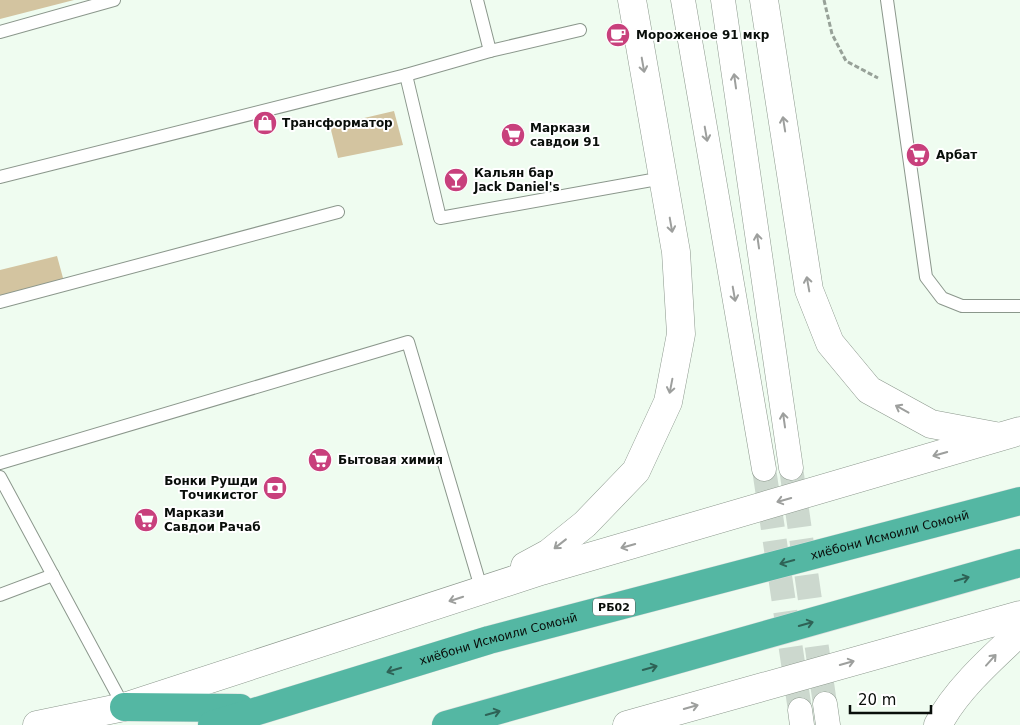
<svg xmlns="http://www.w3.org/2000/svg" width="1020" height="725" font-family="'DejaVu Sans',sans-serif">
	<style>
		.green { fill: #d3c4a0 }
		.lines { fill: none; stroke-linecap: round; stroke-linejoin: round }
		.street-tunnel { stroke: #ccd8ce; stroke-width: 24; stroke-dasharray: 24 12; stroke-linecap: butt }
		.lane-casing { stroke: #8b978c; stroke-width: 14 }
		.street-casing { stroke: #8b978c; stroke-width: 25 }
		.secondary-casing { stroke: #8b978c; stroke-width: 29 }
		.highway-casing { stroke: #ddd; stroke-width: 29 }
		.path { stroke: #97a198; stroke-width: 3; stroke-dasharray: 5 2.5; stroke-linecap: butt }
		.lane { stroke: #fff; stroke-width: 12 }
		.street { stroke: #fff; stroke-width: 24 }
		.secondary { stroke: #fff; stroke-width: 28 }
		.highway { stroke: #54b7a3; stroke-width: 28 }
		.oneway { stroke: #9d9f9d }
		.oneway2 { stroke: #2e6256 }
		.labels { text-anchor: middle; stroke-width: 4; stroke-linejoin: round; paint-order: stroke }
		.shield { fill: #fff; stroke: #535654; stroke-width: 1 }
		.shield-label { font-size: 11px; font-weight: bold; fill: #090e0a }
		.poi-label { font-size: 12px; font-weight: bold; fill: #090e0a; stroke: #fff; text-anchor: start }
		.street-label { font-size: 12px; fill: #090e0a; stroke: #fff }
	</style>
	<rect width="100%" height="100%" fill="#effcf0"/>
	<g class="green">
		<path d="M0,0H74L0,19Z"/>
		<path d="M394,111L403,145L338,158L330,126Z"/>
		<path d="M57,256L66,289L0,306V270Z"/>
	</g>
	<g class="lines">
		<g class="street-tunnel">
			<path d="M791,468L825,704"/>
			<path d="M764,469L800,710"/>
		</g>
		<g class="lane-casing">
			<g id="lane">
				<path d="M477,0L490,51L580,30"/>
				<path d="M887,0L926,277L942,298L962,306H1020"/>
				<path d="M0,32L114,0"/>
				<path d="M490,51L406,75L440,218L663,178"/>
				<path d="M0,177L406,75"/>
				<path d="M0,302L338,212"/>
				<path d="M0,463L408,342L482,591"/>
				<path d="M0,477L124,707"/>
				<path d="M0,595L53,575"/>
			</g>
		</g>
		<g class="street-casing">
			<g id="street">
				<path d="M683,0L764,469"/>
				<path d="M723,0L791,468"/>
				<path d="M825,704L828,725"/>
				<path d="M800,710L802,725"/>
			</g>
		</g>
		<g class="secondary-casing">
			<g id="secondary">
				<path d="M764,0L809,290L830,343L869,390L931,424L995,436"/>
				<path d="M525,566L549,553L585,524L636,471L668,402L681,334L676,252L632,0"/>
				<path d="M37,725L124,707L541,571L1020,431"/>
				<path d="M627,725L1020,615"/>
				<path d="M938,725C955,691 992,658 1020,632"/>
			</g>
		</g>
		<g class="highway-casing">
			<g id="highway">
				<path d="M124,707L240,708"/>
				<path id="s1" d="M212,725L489,640L1020,501"/>
				<path d="M446,725L1020,563"/>
			</g>
		</g>
		<path class="path" d="M824,0L832,34L846,61L878,78"/>
		<use href="#lane" class="lane"/>
		<use href="#street" class="street"/>
		<use href="#secondary" class="secondary"/>
		<use href="#highway" class="highway"/>
	</g>
	<defs><path id="oneway-shaft" d="M-6 0H5M1.5-3L5.5 0L1.5 3" fill="none" stroke-width="1.6" stroke-linecap="round" stroke-linejoin="round" transform="scale(1.25)"/></defs>
	<g class="oneway">
		<use href="#oneway-shaft" transform="translate(643 65) rotate(80)"/>
		<use href="#oneway-shaft" transform="translate(735 81) rotate(-98)"/>
		<use href="#oneway-shaft" transform="translate(784 124) rotate(-99)"/>
		<use href="#oneway-shaft" transform="translate(706 134) rotate(80)"/>
		<use href="#oneway-shaft" transform="translate(671 225) rotate(80)"/>
		<use href="#oneway-shaft" transform="translate(758 241) rotate(-98)"/>
		<use href="#oneway-shaft" transform="translate(808 284) rotate(-100)"/>
		<use href="#oneway-shaft" transform="translate(734 294) rotate(80)"/>
		<use href="#oneway-shaft" transform="translate(671 386) rotate(101)"/>
		<use href="#oneway-shaft" transform="translate(902 409) rotate(-151)"/>
		<use href="#oneway-shaft" transform="translate(784 420) rotate(-98)"/>
		<use href="#oneway-shaft" transform="translate(940 454) rotate(164)"/>
		<use href="#oneway-shaft" transform="translate(784 500) rotate(164)"/>
		<use href="#oneway-shaft" transform="translate(560 544) rotate(142)"/>
		<use href="#oneway-shaft" transform="translate(628 546) rotate(164)"/>
		<use href="#oneway-shaft" transform="translate(456 599) rotate(162)"/>
		<use href="#oneway-shaft" transform="translate(991 660) rotate(-48)"/>
		<use href="#oneway-shaft" transform="translate(847 663) rotate(-16)"/>
		<use href="#oneway-shaft" transform="translate(691 707) rotate(-16)"/>
	</g>
	<g class="oneway2">
		<use href="#oneway-shaft" transform="translate(787 562) rotate(165)"/>
		<use href="#oneway-shaft" transform="translate(962 579) rotate(-16)"/>
		<use href="#oneway-shaft" transform="translate(806 624) rotate(-16)"/>
		<use href="#oneway-shaft" transform="translate(650 668) rotate(-16)"/>
		<use href="#oneway-shaft" transform="translate(394 670) rotate(163)"/>
		<use href="#oneway-shaft" transform="translate(493 713) rotate(-16)"/>
	</g>
	<defs>
		<g id="cafe-disc" transform="scale(1.25)"><circle r="9.5" fill="#c8407c" stroke="#fff"/><path d="M-5.5-4.5H6V0H3Q3 3.5 0 3.5H-2.5Q-5.5 3.5-5.5 0ZM3-3.2v2h1.7v-2ZM-6 4.5H4V6H-6Z" fill="#fff"/></g>
		<g id="shop-disc" transform="scale(1.25)"><circle r="9.5" fill="#c8407c" stroke="#fff"/><path d="M-5-2.5h2.3a2.7 3.5 0 0 1 5.4 0H5L5.5 6h-11ZM-1.5-2.5h3a1.5 2.3 0 0 0-3 0Z" fill="#fff"/></g>
		<g id="supermarket-disc" transform="scale(1.25)"><circle r="9.5" fill="#c8407c" stroke="#fff"/><path d="M-6-5.5h2.5l.6 2H6L4.5 2H-2.5L-4.4-4H-6ZM-1.5 3.2a1.3 1.3 0 1 0 .1 0ZM3 3.2a1.3 1.3 0 1 0 .1 0Z" fill="#fff"/></g>
		<g id="bar-disc" transform="scale(1.25)"><circle r="9.5" fill="#c8407c" stroke="#fff"/><path d="M-6-5H6L.8 .8V4.5H3.5V6h-7V4.5H-.8V.8Z" fill="#fff"/></g>
		<g id="bank-disc" transform="scale(1.25)"><circle r="9.5" fill="#c8407c" stroke="#fff"/><path d="M-6-4H6V4H-6ZM0-2.3a2.3 2.3 0 1 0 0 4.6a2.3 2.3 0 1 0 0-4.6Z" fill="#fff"/></g>
	</defs>
	<g fill-rule="evenodd">
		<use href="#cafe-disc" x="618" y="35"/>
		<use href="#shop-disc" x="265" y="123"/>
		<use href="#supermarket-disc" x="513" y="135"/>
		<use href="#supermarket-disc" x="918" y="155"/>
		<use href="#bar-disc" x="456" y="180"/>
		<use href="#supermarket-disc" x="320" y="460"/>
		<use href="#bank-disc" x="275" y="488"/>
		<use href="#supermarket-disc" x="146" y="520"/>
	</g>
	<g class="labels">
		<rect class="shield" x="593" y="598.5" width="42" height="17" rx="4"/>
		<g class="shield-label">
			<text x="614" y="611">РБ02</text>
		</g>
		<g class="poi-label">
			<text x="636" y="39">Мороженое 91 мкр</text>
			<text x="282" y="127">Трансформатор</text>
			<text x="530" y="132">Маркази<tspan x="530" dy="14">савдои 91</tspan></text>
			<text x="936" y="159">Арбат</text>
			<text x="474" y="177">Кальян бар<tspan x="474" dy="14">Jack Daniel's</tspan></text>
			<text x="338" y="464">Бытовая химия</text>
			<text x="258" y="485" text-anchor="end">Бонки Рушди<tspan x="258" dy="14">Точикистог</tspan></text>
			<text x="164" y="517">Маркази<tspan x="164" dy="14">Савдои Рачаб</tspan></text>
		</g>
		<g class="street-label">
			<text dy="4" stroke="none"><textPath href="#s1" startOffset="704">хиёбони Исмоили Сомонӣ</textPath></text>
			<text dy="4" stroke="none"><textPath href="#s1" startOffset="299">хиёбони Исмоили Сомонӣ</textPath></text>
		</g>
	</g>
	<path d="M850 705v8h81v-8" fill="none" stroke="#090e0a" stroke-width="2.5"/>
	<text x="858" y="705" font-size="15" fill="#090e0a" stroke="#ffffff" stroke-width="4" paint-order="stroke">20 m</text>
</svg>
